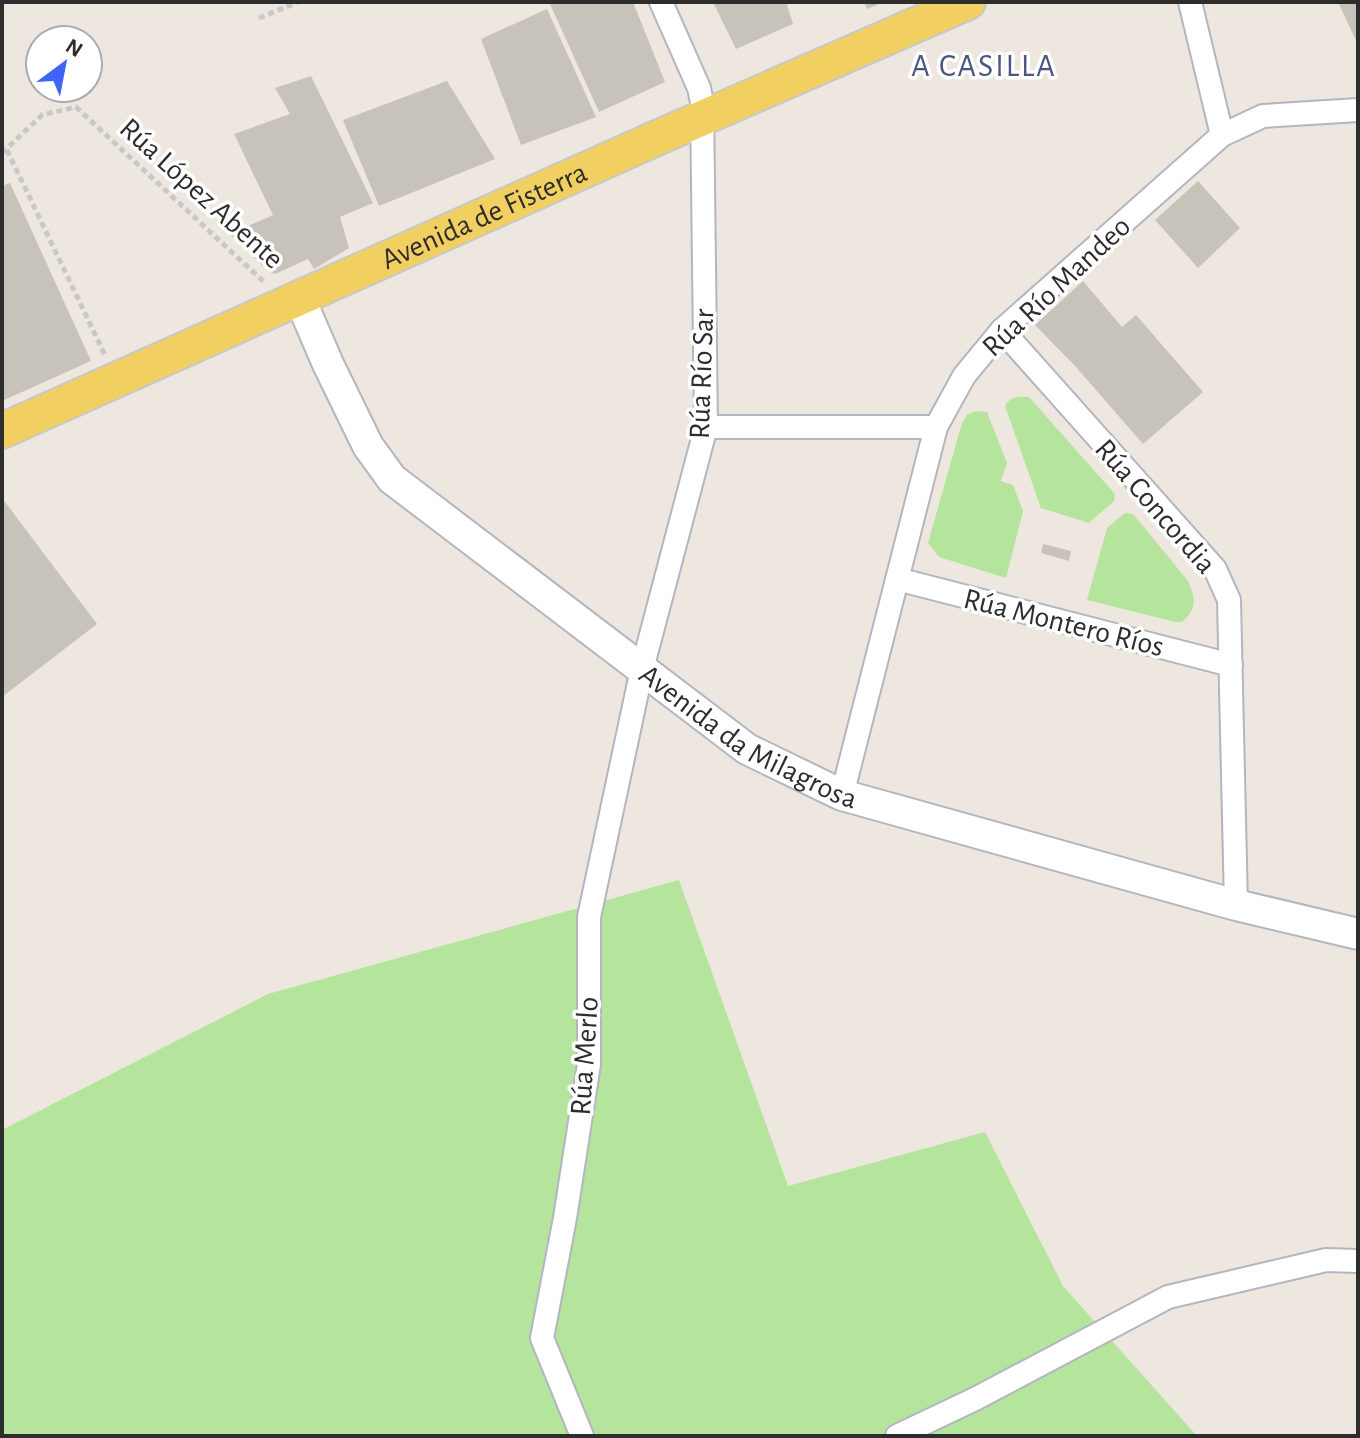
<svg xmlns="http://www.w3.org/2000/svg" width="1360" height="1438" font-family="'Alegreya Sans',sans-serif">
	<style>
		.green { fill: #b5e49c }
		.building { fill: #c7c2ba }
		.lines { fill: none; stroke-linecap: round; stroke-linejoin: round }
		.street-casing { stroke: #b3b5c0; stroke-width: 26 }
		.secondary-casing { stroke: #b3b5c0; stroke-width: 34 }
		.primary-casing { stroke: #c8c8c8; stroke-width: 38 }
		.path { stroke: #c8c8c8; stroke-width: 5; stroke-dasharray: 6 4; stroke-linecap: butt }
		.street { stroke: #fff; stroke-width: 22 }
		.secondary { stroke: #fff; stroke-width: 30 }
		.primary { stroke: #f1cf61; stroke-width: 34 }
		.labels { text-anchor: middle; stroke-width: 7; stroke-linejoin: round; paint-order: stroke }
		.street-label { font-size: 30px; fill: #2d2d2d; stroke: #fff }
		.neighbourhood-label { font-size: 32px; letter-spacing: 2px; fill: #4c557e; stroke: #fff }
	</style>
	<rect width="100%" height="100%" fill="#eee7df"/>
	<g class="green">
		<path d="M1029,397L1115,494L1114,501L1089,523L1041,508L1005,406C1010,396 1019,397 1029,397Z"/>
		<path d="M975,411L987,412L1007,463L1001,481L1013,485L1023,511L1006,578L939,557L928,543L962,423L967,415Z"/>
		<path d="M1125,513L1133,514L1188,581C1196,598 1197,609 1182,622H1175L1087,600L1107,528Z"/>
		<path d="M679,880L788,1186L985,1132L1063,1286L1197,1436H2V1130L268,994Z"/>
	</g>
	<g class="building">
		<path d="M549,2H633L665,82L599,112Z"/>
		<path d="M713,2H786L793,24L736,49Z"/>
		<path d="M864,2H883L867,9Z"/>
		<path d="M1338,2H1358V45Z"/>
		<path d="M547,9L596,117L521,145L481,39Z"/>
		<path d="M311,76L373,203L340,217L349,248L314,269L308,259L275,274L267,270L230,234L273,215L234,134L290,114L275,88Z"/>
		<path d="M447,81L495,159L379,206L343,120Z"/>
		<path d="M1198,181L1240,228L1198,268L1155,220Z"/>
		<path d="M10,183L91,361L2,401V186Z"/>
		<path d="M1083,281L1122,327L1136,315L1203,392L1143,444L1076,367L1035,325Z"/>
		<path d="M2,498L97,624L2,697Z"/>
		<path d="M1043,544L1071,551L1069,561L1041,553Z"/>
	</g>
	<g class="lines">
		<g class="street-casing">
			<g id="street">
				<path d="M1190,2L1222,135"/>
				<path d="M1002,330L1215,569L1229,600L1236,905"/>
				<path d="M706,427H936"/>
				<path d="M897,579L1231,665"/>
				<path d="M842,795L936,427L964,376L1002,330L1222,135L1263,116L1358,110"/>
				<path d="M582,1436L542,1338L565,1218L589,1064V917L642,669L706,427L702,102L699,88L661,2"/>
				<path d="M897,1436L975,1399L1168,1297L1326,1260L1358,1261"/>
			</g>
		</g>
		<g class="secondary-casing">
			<g id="secondary">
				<path id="s1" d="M300,299L328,364L368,446L392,479L747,749L842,795L1236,905L1358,934"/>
			</g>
		</g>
		<g class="primary-casing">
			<g id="primary">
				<path id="s2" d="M2,431L659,137L968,2"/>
			</g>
		</g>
		<g class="path">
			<path d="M259,18L298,2"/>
			<path d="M7,150L105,355"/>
			<path d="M2,153L42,115L76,107L264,282"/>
		</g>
		<use href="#street" class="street"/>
		<use href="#secondary" class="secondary"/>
		<use href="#primary" class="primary"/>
	</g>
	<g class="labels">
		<g class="street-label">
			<text transform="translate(202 193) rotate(42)" y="10">Rúa López Abente</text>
			<text dy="10" stroke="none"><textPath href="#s2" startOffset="528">Avenida de Fisterra</textPath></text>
			<text transform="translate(1056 286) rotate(-43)" y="10">Rúa Río Mandeo</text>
			<text transform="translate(701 374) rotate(-88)" y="10">Rúa Río Sar</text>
			<text transform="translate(1156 506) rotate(49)" y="10">Rúa Concordia</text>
			<text transform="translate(1064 622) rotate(14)" y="10">Rúa Montero Ríos</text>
			<text dy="10" stroke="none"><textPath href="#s1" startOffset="644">Avenida da Milagrosa</textPath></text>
			<text transform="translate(584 1056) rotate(-86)" y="10">Rúa Merlo</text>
		</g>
		<g class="neighbourhood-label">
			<text x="984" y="76">A CASILLA</text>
		</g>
	</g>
	<rect width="1360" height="1438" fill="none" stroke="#2d2d2d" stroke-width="8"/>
	<g transform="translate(64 64) rotate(32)"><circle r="38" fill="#ffffff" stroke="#ababab" stroke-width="2"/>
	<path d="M0-6L14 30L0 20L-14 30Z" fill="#4063fa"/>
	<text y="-12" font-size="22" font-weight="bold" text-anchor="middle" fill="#2d2d2d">N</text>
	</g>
</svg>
